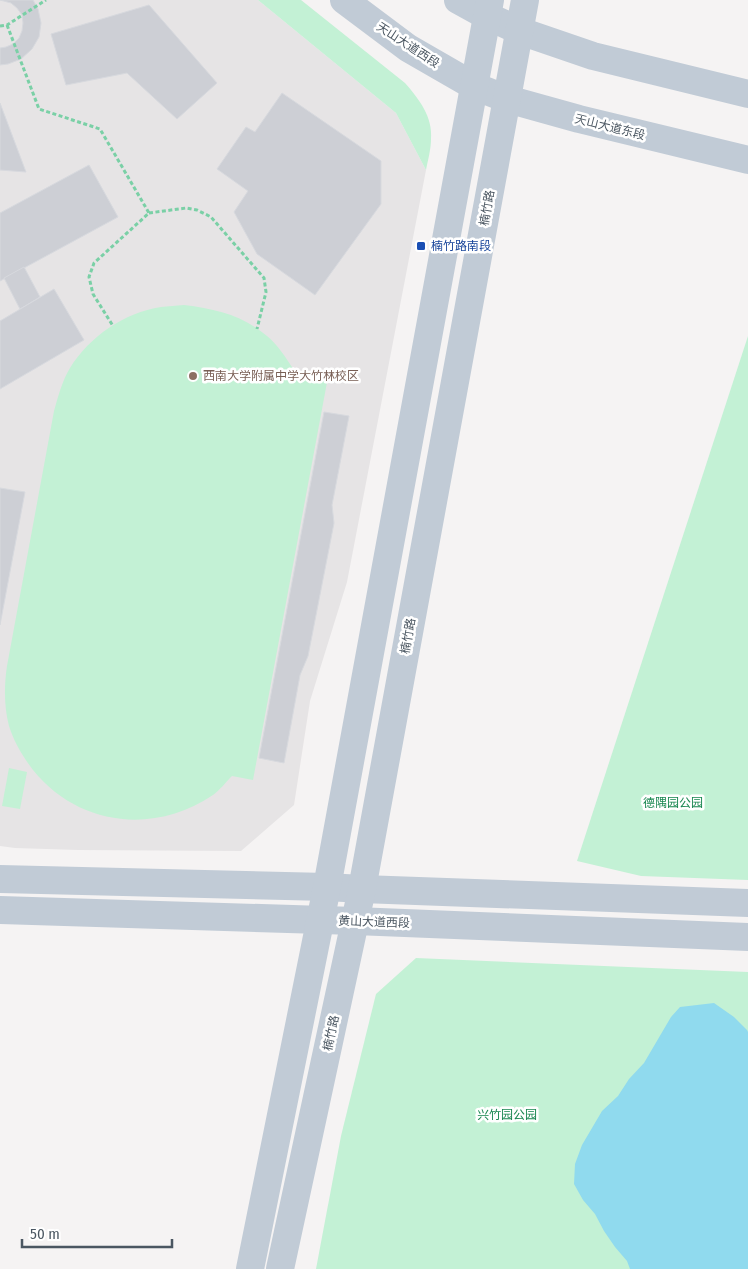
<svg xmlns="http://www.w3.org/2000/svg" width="748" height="1269" font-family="'Fira Sans Condensed','Noto Sans SC',sans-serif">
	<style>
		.education { fill: #e6e4e5 }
		.green { fill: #c3f1d5 }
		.water { fill: #90daee }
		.building { fill: #cdcfd5; stroke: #d7d9de }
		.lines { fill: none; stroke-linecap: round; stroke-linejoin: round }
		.path { stroke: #7ad0a6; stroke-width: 3; stroke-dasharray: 4 2.5; stroke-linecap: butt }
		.secondary { stroke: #c1cbd6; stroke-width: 28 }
		.transit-dot { fill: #1a4fb4; stroke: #fff; stroke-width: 2 }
		.education-dot { fill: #8d6e63; stroke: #fff; stroke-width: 2 }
		.labels { text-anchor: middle; stroke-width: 5; stroke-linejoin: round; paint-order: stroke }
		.street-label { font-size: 12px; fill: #4a5661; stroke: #fff }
		.transit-label { font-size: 12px; fill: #164399; stroke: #fff; text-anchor: start }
		.education-label { font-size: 12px; fill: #785e54; stroke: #fff; text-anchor: start }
		.park-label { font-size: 12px; fill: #17864f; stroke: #fff }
	</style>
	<rect width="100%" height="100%" fill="#f5f3f3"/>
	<path class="education" d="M0,0H258L396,113L426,170L347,582L310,701L294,805L241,851L78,850L15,848L0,846Z"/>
	<g class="green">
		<path d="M258,0H301L405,83C419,99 433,117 431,139C431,149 428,160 426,170L396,113Z"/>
		<path d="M184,305C216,309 242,315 267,336C278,345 286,358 294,370L328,377L253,780L232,776C226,782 220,790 213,795C154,835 78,826 33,770C23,757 14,742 9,726C4,707 4,686 7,666L54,411C58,397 62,381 70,368C90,336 124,313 161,307C168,306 176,306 184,305Z"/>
		<path d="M748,336V880L641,876L577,861Z"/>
		<path d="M9,768L27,772L20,809L2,806Z"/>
		<path d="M416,958L748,972V1269H316L341,1136L376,994Z"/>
	</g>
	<path class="water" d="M714,1003L734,1017L747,1030L748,1032V1269H630L627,1261L615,1247L604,1231L595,1214L583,1200L574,1184L575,1164L582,1145L602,1111L618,1096L629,1079L644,1063L671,1017L680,1007Z"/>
	<g class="building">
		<path d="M0,0H33L38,9L41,23L39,37L32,49L21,59L8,64L0,65V48L6,47L13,44L19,38L22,31L23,23L22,15L17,8L11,3Z"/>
		<path d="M149,5L217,83L177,119L127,73L66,85L51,34Z"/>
		<path d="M282,93L381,161V204L315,295L257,254L234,212L248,191L217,169L246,127L255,132Z"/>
		<path d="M0,103L26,172L0,170Z"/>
		<path d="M89,165L118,217L0,281V213Z"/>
		<path d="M24,267L40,297L20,309L4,278Z"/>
		<path d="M54,289L84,340L0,389V321Z"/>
		<path d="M324,412L349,416L332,505L334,523L308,656L300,675L284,763L259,758Z"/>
		<path d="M0,488L25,492L0,625Z"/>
	</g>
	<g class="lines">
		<g class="path">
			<path d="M7,25L39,109L100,129L149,213L94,263L89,277L93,294L113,326"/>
			<path d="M0,26L7,25L46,0"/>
			<path d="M149,213L186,208L197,210L211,217L264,278L266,292L257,329"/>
		</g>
		<g class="secondary">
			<path d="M344,0L408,48L474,86L507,99L579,119L748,160"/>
			<path d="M458,0L487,16L520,31L593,56L748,94"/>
			<path d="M0,879L327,887L362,889L748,903"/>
			<path d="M0,910L355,921L748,937"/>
			<path d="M250,1269L327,887L490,0"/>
			<path d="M280,1269L362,889L525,0"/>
		</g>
	</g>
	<rect class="transit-dot" x="416" y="241" width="10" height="10" rx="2.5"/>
	<circle class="education-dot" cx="193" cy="376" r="5"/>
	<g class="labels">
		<g class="street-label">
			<text transform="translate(408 45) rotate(33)" y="4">天山大道西段</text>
			<text transform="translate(610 127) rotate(14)" y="4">天山大道东段</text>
			<text transform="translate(487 208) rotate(-80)" y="4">楠竹路</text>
			<text transform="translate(408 636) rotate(-80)" y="4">楠竹路</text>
			<text transform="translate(374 922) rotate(2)" y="4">黄山大道西段</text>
			<text transform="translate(331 1033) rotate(-78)" y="4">楠竹路</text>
		</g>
		<g class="transit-label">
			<text x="431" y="250">楠竹路南段</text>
		</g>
		<g class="education-label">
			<text x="203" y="380">西南大学附属中学大竹林校区</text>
		</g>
		<g class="park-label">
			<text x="673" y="807">德隅园公园</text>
			<text x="507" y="1119">兴竹园公园</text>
		</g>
	</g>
	<path d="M22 1239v8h150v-8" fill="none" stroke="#4a5661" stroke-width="2.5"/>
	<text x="30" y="1239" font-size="15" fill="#4a5661" stroke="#ffffff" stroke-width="4" paint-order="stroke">50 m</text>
</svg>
